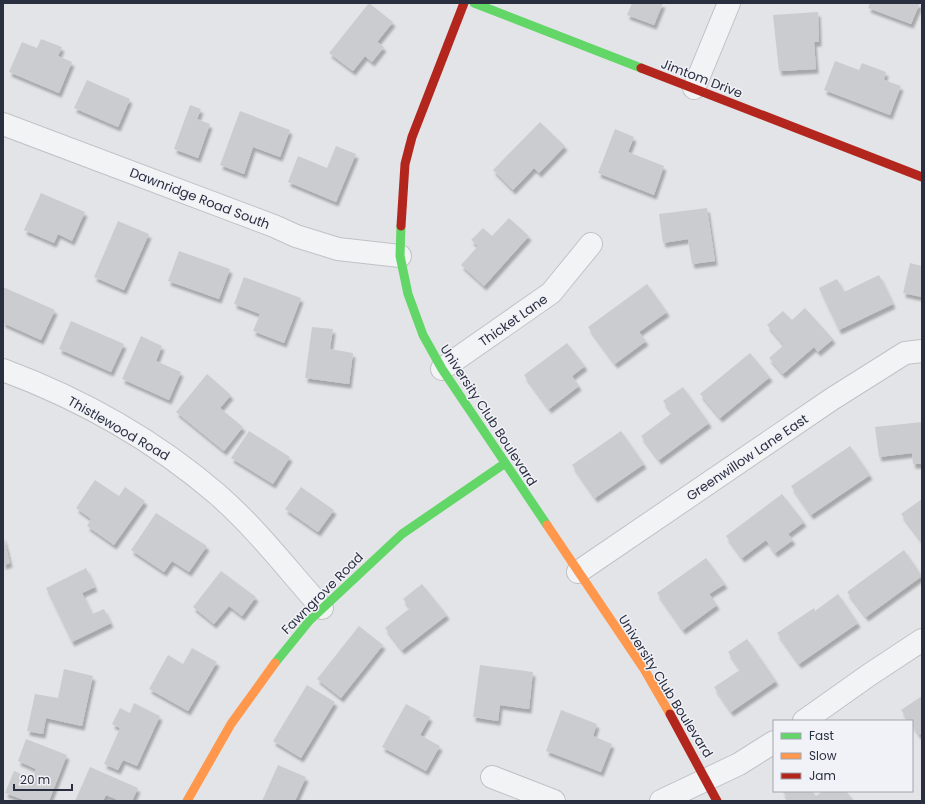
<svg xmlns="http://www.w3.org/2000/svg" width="925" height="804" font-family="Poppins,sans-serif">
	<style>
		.building { fill: #cbcccf; filter: url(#shadow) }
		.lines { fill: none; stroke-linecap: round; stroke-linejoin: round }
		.street-casing { stroke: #c1c2c5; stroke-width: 24 }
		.street { stroke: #f2f3f5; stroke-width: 22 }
		.fast { stroke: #63d668; stroke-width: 9 }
		.slow { stroke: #ff974d; stroke-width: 9 }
		.jam { stroke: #b3261e; stroke-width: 9 }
		.labels { text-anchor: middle; stroke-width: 3; stroke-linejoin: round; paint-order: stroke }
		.street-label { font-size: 13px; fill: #2a2f40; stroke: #f1f2f7 }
	</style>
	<defs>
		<filter id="shadow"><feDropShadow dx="2.5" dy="4.5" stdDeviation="1" flood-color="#0004"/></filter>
	</defs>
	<rect width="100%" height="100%" fill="#e3e4e7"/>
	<g class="building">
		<path d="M369,3L393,22L377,42L384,47L372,62L365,56L353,71L329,53Z"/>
		<path d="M632,3H663L654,25L627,15Z"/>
		<path d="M870,3H920L911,24L868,8Z"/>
		<path d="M818,12L819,42H814L816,69L779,71L773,15Z"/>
		<path d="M41,39L62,47L58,56L72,62L59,93L9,72L22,42L37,48Z"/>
		<path d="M835,61L859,70L862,63L886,72L884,80L901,86L890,115L824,90Z"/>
		<path d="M87,80L130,99L118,127L74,108Z"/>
		<path d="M190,105L201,109L197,119L210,124L198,158L174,149Z"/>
		<path d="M240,111L290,130L280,157L253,147L244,174L220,165Z"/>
		<path d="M540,122L565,146L539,173L534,168L513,190L493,170Z"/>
		<path d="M615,129L634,137L628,152L664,166L654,195L598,173Z"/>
		<path d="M336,146L356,154L336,202L288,182L298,156L327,168Z"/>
		<path d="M41,193L85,212L72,241L58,234L54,243L24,230Z"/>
		<path d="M707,208L715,261L692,264L688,239L663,243L659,214Z"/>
		<path d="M509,218L529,236L484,286L461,265L478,246L471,240L483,228L492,236Z"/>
		<path d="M118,221L149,234L124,290L94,277Z"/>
		<path d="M179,251L230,269L219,299L168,281Z"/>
		<path d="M910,263L922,266V297L903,293Z"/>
		<path d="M879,275L893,304L839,330L819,288L837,279L844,292Z"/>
		<path d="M244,277L301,298L284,343L253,331L260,314L234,304Z"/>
		<path d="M647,284L667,312L639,332L646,341L615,364L588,327Z"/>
		<path d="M3,287L55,310L41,340L3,323Z"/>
		<path d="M805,308L833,339L818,352L814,347L783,374L769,358L784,345L767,325L783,311L792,320Z"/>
		<path d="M71,321L124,344L111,372L59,349Z"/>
		<path d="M312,327L333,329L330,349L353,353L349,384L305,378Z"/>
		<path d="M141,336L162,346L156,361L181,372L169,400L122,379Z"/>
		<path d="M567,343L585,366L572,376L579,386L549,409L524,375Z"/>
		<path d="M750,353L770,377L720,418L700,394Z"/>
		<path d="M207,374L231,395L220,408L243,427L224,451L176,412Z"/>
		<path d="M683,387L709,423L659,460L641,436L672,413L663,401Z"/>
		<path d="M922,422V464H913L912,453L879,457L875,427Z"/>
		<path d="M249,431L290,457L273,484L231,458Z"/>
		<path d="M621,431L644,464L595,498L572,465Z"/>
		<path d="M850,446L870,475L811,515L791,486Z"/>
		<path d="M95,480L119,496L125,487L145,501L114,545L87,526L91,519L76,508Z"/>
		<path d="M301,487L334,510L318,532L285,509Z"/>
		<path d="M782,494L804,522L788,534L793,540L775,553L766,540L742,558L726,536Z"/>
		<path d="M922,499V542L901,514Z"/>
		<path d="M156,513L207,546L189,572L172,561L164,572L131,550Z"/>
		<path d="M3,535L10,563L3,565Z"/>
		<path d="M904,550L922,576L866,617L847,592Z"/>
		<path d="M706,558L725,584L709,594L717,605L683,630L657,593Z"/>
		<path d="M86,568L95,587L82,593L92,614L104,609L111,623L72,642L46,588Z"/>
		<path d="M221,571L256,597L242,616L229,606L214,624L193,607Z"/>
		<path d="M422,584L447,615L402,650L385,628L410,608L403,599Z"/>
		<path d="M838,594L858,623L799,664L777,633L814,608L815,611Z"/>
		<path d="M359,626L383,645L341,698L317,679Z"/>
		<path d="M747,639L776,681L731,712L714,687L740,670L728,652Z"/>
		<path d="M192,648L217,662L188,711L149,689L168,655L183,664Z"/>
		<path d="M480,665L533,672L529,709L500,705L498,721L473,717Z"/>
		<path d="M64,669L93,676L82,726L46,718L43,734L27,731L35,694L58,698Z"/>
		<path d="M307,685L335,702L301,758L273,741Z"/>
		<path d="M922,696V733L919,735L912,725V721H909L901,710Z"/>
		<path d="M134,703L160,716L137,766L123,760L118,770L104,764L120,728L112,724L120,708L130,713Z"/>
		<path d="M406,704L430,717L420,735L440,746L426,771L382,747Z"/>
		<path d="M561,710L597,724L593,736L612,744L601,772L546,751Z"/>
		<path d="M26,739L67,755L49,801H27L5,793L14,771L33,779L36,769L18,761Z"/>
		<path d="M278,765L306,777L295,801H262Z"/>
		<path d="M90,767L138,788L132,801H120L106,795L103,801H75Z"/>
		<path d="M782,791H812L816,796L823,791H846L854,801H790Z"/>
	</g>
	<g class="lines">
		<g class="street-casing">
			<g id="street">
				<path d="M694,88L729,3"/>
				<path d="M3,124L274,226L296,236L338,249L400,256"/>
				<path d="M442,369L551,293L591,244"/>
				<path d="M3,370C81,399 154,440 217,494C256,528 288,570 322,608"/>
				<path d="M578,572L832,399L905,353L922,351"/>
				<path d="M804,721L869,675L922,640"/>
				<path d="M492,777L554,801"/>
				<path d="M661,801L739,764L774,742"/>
			</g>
		</g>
		<use href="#street" class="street"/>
		<g class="fast">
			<path d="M474,3L641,68"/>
			<path d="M401,226L400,256L408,294L423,335L442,369L547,525"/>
			<path d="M275,663L310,620L402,534L504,464"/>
		</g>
		<g class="slow">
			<path d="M547,525L644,669L670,714"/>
			<path d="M187,801L231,724L275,663"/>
		</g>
		<g class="jam">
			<path d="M641,68L922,177"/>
			<path d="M401,226L405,164L412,137L464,3"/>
			<path d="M670,714L717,801"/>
		</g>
	</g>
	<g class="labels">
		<g class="street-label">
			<text transform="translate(702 78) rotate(21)" y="5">Jimtom Drive</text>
			<text transform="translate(200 198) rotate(21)" y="5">Dawnridge Road South</text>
			<text transform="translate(513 320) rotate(-35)" y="5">Thicket Lane</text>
			<text transform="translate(489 415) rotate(57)" y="5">University Club Boulevard</text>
			<text transform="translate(119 428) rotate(30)" y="5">Thistlewood Road</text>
			<text transform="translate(747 457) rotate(-34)" y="5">Greenwillow Lane East</text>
			<text transform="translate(322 593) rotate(-45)" y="5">Fawngrove Road</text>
			<text transform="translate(666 686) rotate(58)" y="5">University Club Boulevard</text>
		</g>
	</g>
	<rect width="925" height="804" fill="none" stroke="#2a2f40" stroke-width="8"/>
	<rect x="773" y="720" width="140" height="72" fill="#f1f2f7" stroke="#a1a4ae"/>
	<rect x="781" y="733" width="20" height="6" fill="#63d668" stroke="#a1a4ae"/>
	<text x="809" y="740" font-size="12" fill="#2a2f40">Fast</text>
	<rect x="781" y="753" width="20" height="6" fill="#ff974d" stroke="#a1a4ae"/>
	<text x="809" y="760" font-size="12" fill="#2a2f40">Slow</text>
	<rect x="781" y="773" width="20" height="6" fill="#b3261e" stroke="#a1a4ae"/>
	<text x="809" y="780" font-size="12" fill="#2a2f40">Jam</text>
	<path d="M14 784v6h58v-6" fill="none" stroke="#2a2f40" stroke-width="2"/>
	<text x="20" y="784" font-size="12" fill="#2a2f40" stroke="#f1f2f7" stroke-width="3" paint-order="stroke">20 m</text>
</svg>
